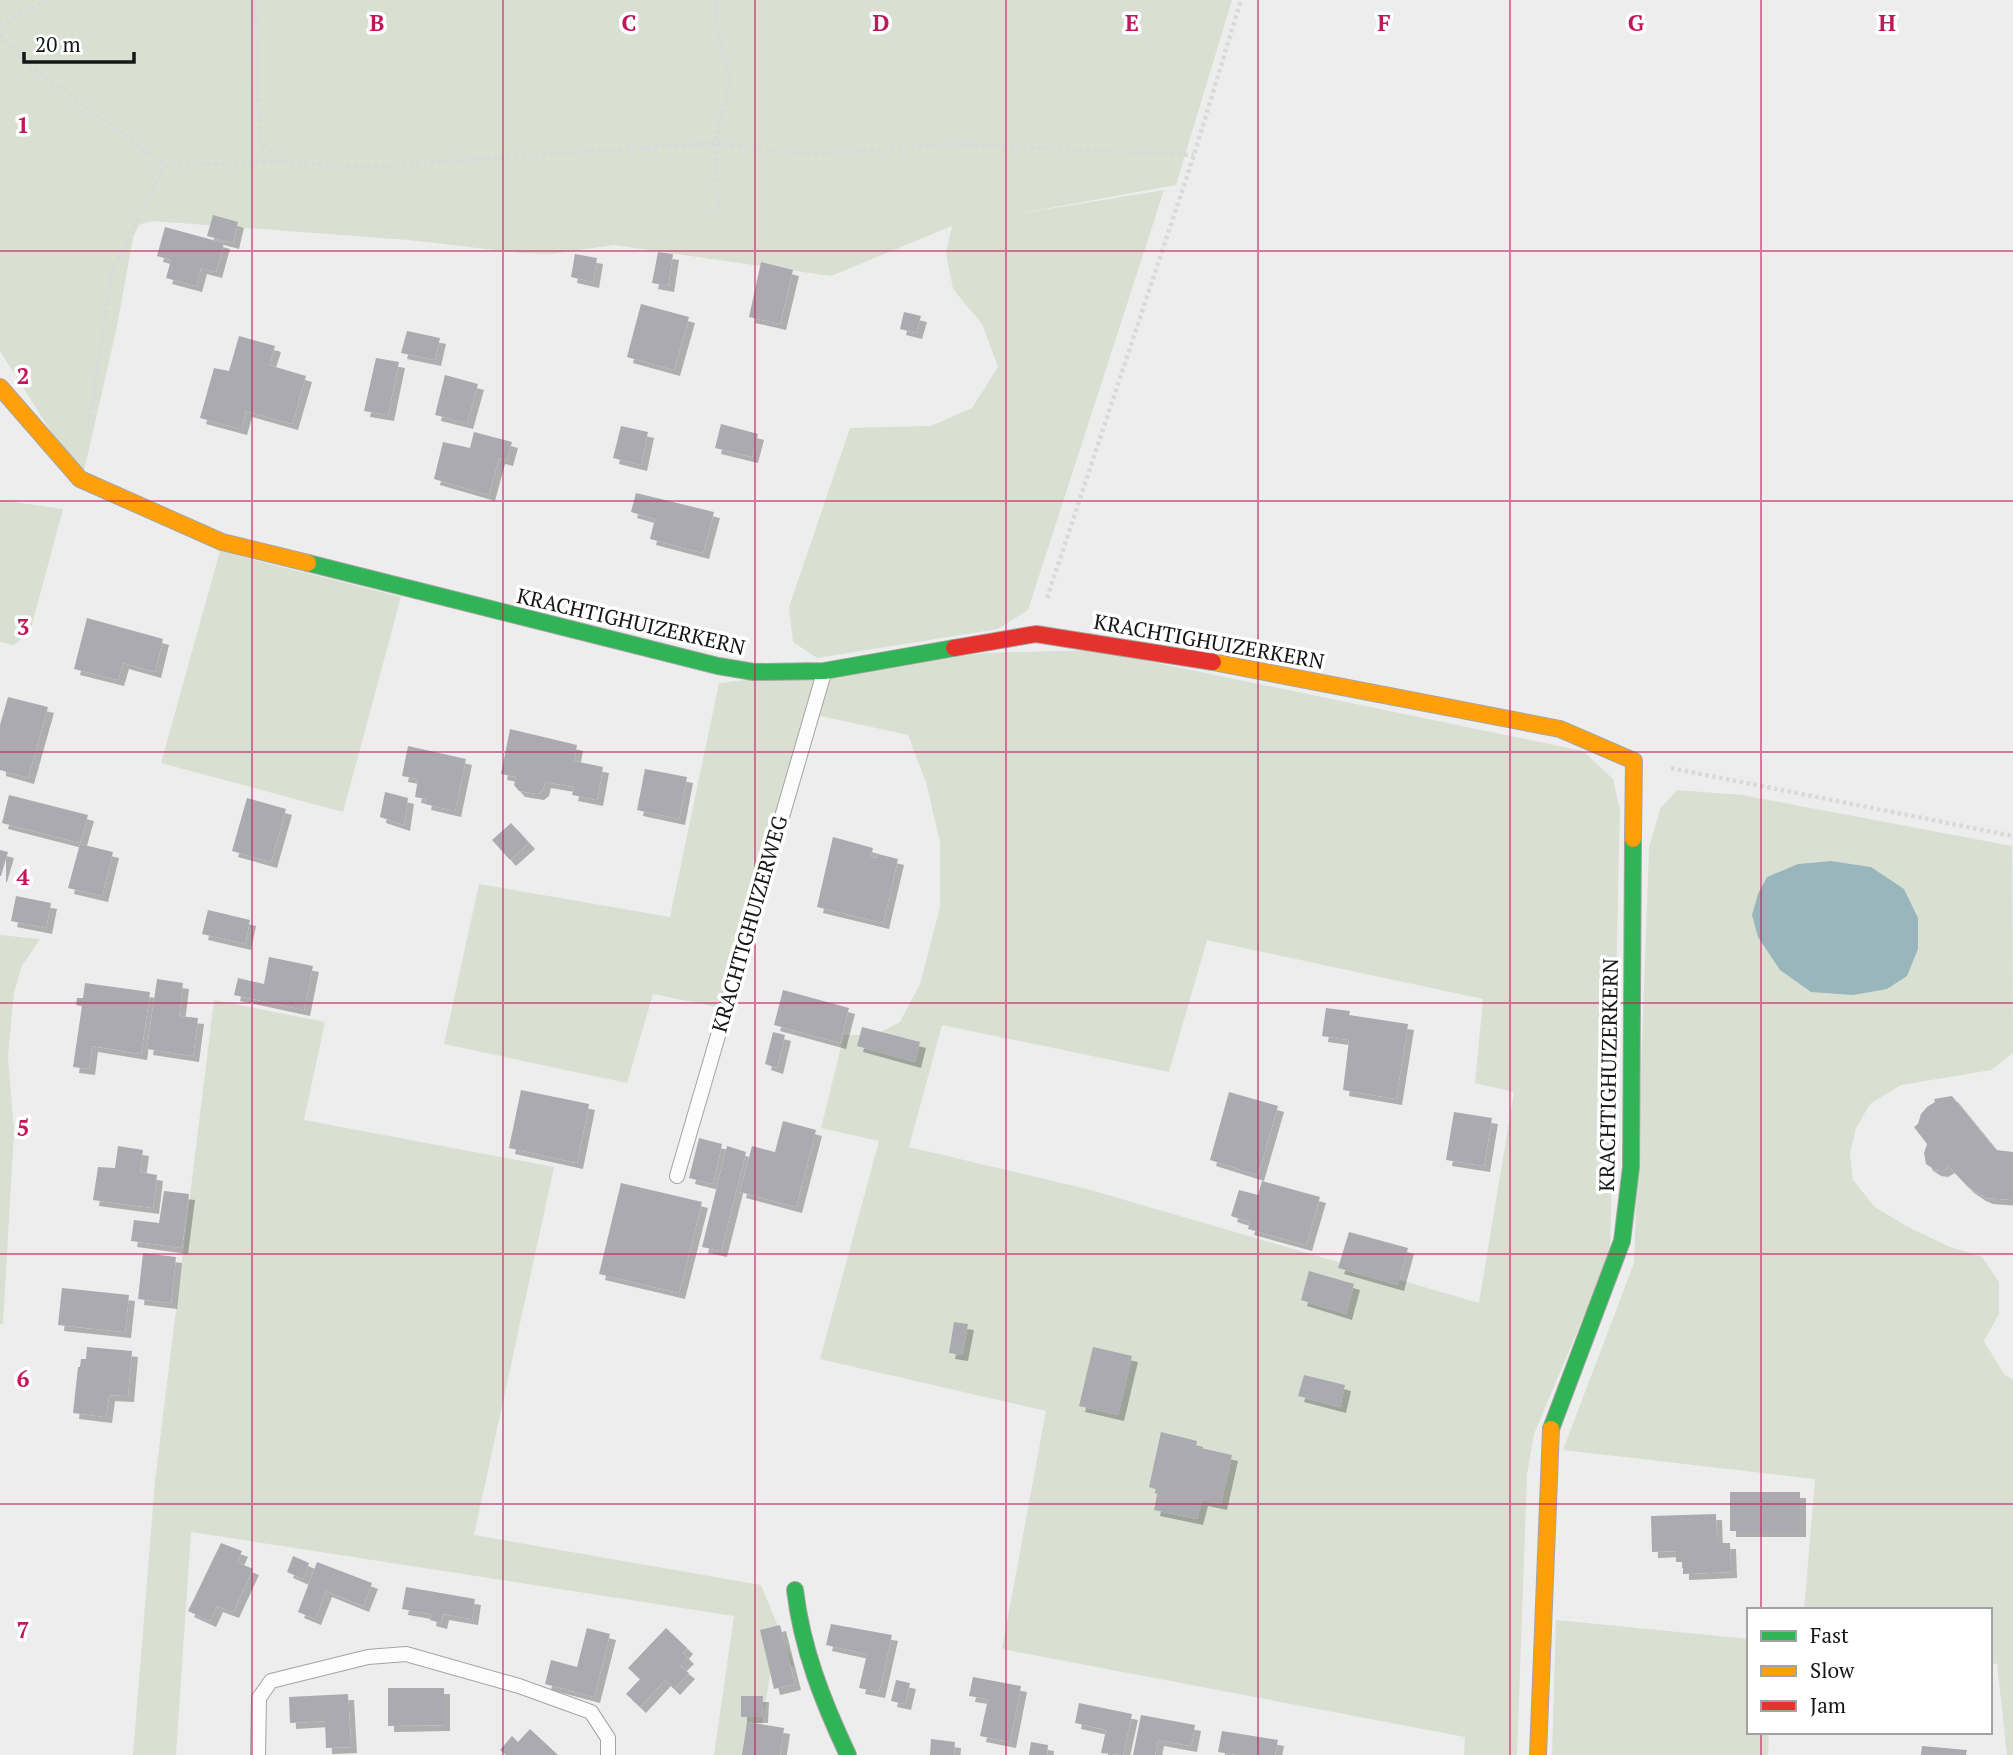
<svg xmlns="http://www.w3.org/2000/svg" width="2013" height="1755" font-family="'PT Serif',serif">
	<style>
		.green { fill: #d9e0d2; fill-rule: evenodd }
		.water { fill: #98b6bb }
		.building { fill: #abaab0; filter: url(#shadow) }
		.lines { fill: none; stroke-linecap: round; stroke-linejoin: round }
		.lane-casing { stroke: #a4a4a4; stroke-width: 16 }
		.fast-casing { stroke: #a4a4a4; stroke-width: 18 }
		.slow-casing { stroke: #a4a4a4; stroke-width: 18 }
		.jam-casing { stroke: #a4a4a4; stroke-width: 18 }
		.path { stroke: #d9d9d9; stroke-width: 4.5; stroke-dasharray: 3.5 3.5; stroke-linecap: butt }
		.lane { stroke: #fcfcfc; stroke-width: 14 }
		.fast { stroke: #30b455; stroke-width: 16 }
		.slow { stroke: #ff9f0a; stroke-width: 16 }
		.jam { stroke: #e5322d; stroke-width: 16 }
		.grid { fill: none; stroke: #c2185b; stroke-width: 2; stroke-opacity: 0.55 }
		.labels { text-anchor: middle; stroke-width: 7; stroke-linejoin: round; paint-order: stroke }
		.street-label { font-size: 21px; fill: #161617; stroke: #fff }
		.grid-label { font-size: 23px; text-anchor: middle; font-weight: bold; fill: #c2185b; stroke: #fff; stroke-width: 7; stroke-linejoin: round; paint-order: stroke }
	</style>
	<defs>
		<filter id="shadow"><feDropShadow dx="6" dy="6" stdDeviation="0" flood-color="#0004"/></filter>
	</defs>
	<rect width="100%" height="100%" fill="#ededed"/>
	<g class="green">
		<path d="M0,0H1232L1176,185L1006,216L1164,190L1028,610L998,629L817,658L793,642L789,607L850,428L931,426L972,408L998,367L982,324L953,289L946,253L952,226L831,276L614,245L551,254L522,253L408,240L153,221L139,225L133,238L116,331L83,475L76,471L0,351Z"/>
		<path d="M0,500L63,509L30,632L14,645L0,642Z"/>
		<path d="M220,551L401,597L343,812L161,763Z"/>
		<path d="M1094,650L1583,751L1613,779L1620,810L1610,1254L1534,1434L1527,1475L1517,1755H1464L1465,1737L1002,1649L1046,1411L820,1359L879,1141L821,1128L844,1035H875L900,1022L920,984L940,907V842L926,782L908,735L807,713L732,1010L653,994L627,1083L444,1044L479,884L670,917L719,683L986,653ZM1207,940L1483,999L1475,1083L1514,1092L1479,1303L1087,1189L909,1147L942,1025L1169,1072Z"/>
		<path d="M1677,790L1742,795L2012,846L2013,1053L1991,1070L1901,1085L1870,1104L1856,1128L1850,1153L1853,1180L1875,1207L1906,1226L1948,1246L1982,1257L1999,1282V1314L1984,1341L2004,1374L2013,1380V1755H2007L1997,1664L1990,1663V1610H1804L1815,1479L1563,1450L1634,1263L1649,848L1660,809ZM1831,861L1871,867L1918,918V949L1798,864Z"/>
		<path d="M0,935L40,939L22,966L14,992L8,1057L14,1131L3,1324H0Z"/>
		<path d="M214,1000L325,1022L304,1120L554,1167L474,1535L761,1585L795,1667L772,1663L757,1755H714L734,1616L191,1532L176,1755H133L155,1481Z"/>
		<path d="M1556,1620L1749,1639V1732H1769L1768,1755H1552Z"/>
	</g>
	<path class="water" d="M1831,861L1871,867L1904,889L1918,918V949L1907,976L1887,989L1853,995L1811,992L1780,970L1758,937L1752,915L1758,894L1767,877L1798,864Z"/>
	<g class="building">
		<path d="M213,215L238,222L233,243L207,236Z"/>
		<path d="M165,227L224,243L216,272L201,268L196,286L166,278L171,260L157,256Z"/>
		<path d="M658,252L673,254L668,286L652,283Z"/>
		<path d="M575,254L597,258L593,282L571,277Z"/>
		<path d="M761,262L793,270L780,324L749,317Z"/>
		<path d="M641,304L689,317L674,370L627,357Z"/>
		<path d="M904,312L921,316L916,333L900,329Z"/>
		<path d="M407,331L440,338L435,360L401,353Z"/>
		<path d="M239,336L275,346L269,365L306,376L292,424L246,411L241,429L200,418L214,368L229,371Z"/>
		<path d="M376,358L399,362L388,415L364,411Z"/>
		<path d="M445,375L478,384L467,423L435,415Z"/>
		<path d="M721,424L758,434L752,457L715,448Z"/>
		<path d="M621,426L648,432L641,465L613,458Z"/>
		<path d="M474,432L512,442L507,460L499,458L489,495L434,479L443,442L470,448Z"/>
		<path d="M636,493L714,512L703,553L650,539L655,519L631,512Z"/>
		<path d="M87,618L163,639L155,672L123,663L118,680L74,669Z"/>
		<path d="M8,697L48,707L28,778L0,770V725Z"/>
		<path d="M510,729L577,745L574,761L603,767L597,800L572,795L574,787L545,782L543,790L538,794L519,791L514,785L516,777L501,774Z"/>
		<path d="M408,746L466,759L455,811L425,804L426,799L415,797L418,779L402,776Z"/>
		<path d="M645,769L687,777L679,819L637,810Z"/>
		<path d="M385,792L408,798L404,825L380,817Z"/>
		<path d="M9,795L88,815L80,843L2,823Z"/>
		<path d="M247,798L286,809L271,862L232,851Z"/>
		<path d="M511,823L529,843L510,860L492,840Z"/>
		<path d="M833,837L873,848L871,857L877,858L878,854L898,859L883,923L817,907Z"/>
		<path d="M80,844L113,852L102,896L68,888Z"/>
		<path d="M0,850L8,852L1,876H0Z"/>
		<path d="M16,896L51,903L46,928L11,921Z"/>
		<path d="M208,910L250,920L245,944L202,934Z"/>
		<path d="M269,957L313,966L304,1010L234,995L238,978L264,984Z"/>
		<path d="M157,979L183,983L179,1016L198,1018L193,1056L147,1049Z"/>
		<path d="M85,983L150,992L141,1054L92,1046L89,1069L73,1067L82,1006L76,1005L77,998H83Z"/>
		<path d="M783,990L849,1008L840,1043L774,1025Z"/>
		<path d="M1326,1008L1350,1011L1349,1015L1408,1024L1396,1099L1343,1090L1349,1040L1322,1036Z"/>
		<path d="M862,1027L920,1042L915,1062L857,1046Z"/>
		<path d="M773,1032L785,1035L777,1068L765,1064Z"/>
		<path d="M521,1090L589,1104L577,1163L509,1148Z"/>
		<path d="M1229,1092L1278,1106L1258,1175L1210,1160Z"/>
		<path d="M1952,1096L1996,1150L2013,1152V1200L1987,1198L1980,1195L1968,1187L1949,1167L1942,1171L1935,1170L1926,1164L1924,1153L1927,1144L1914,1127L1918,1124L1921,1114L1927,1107L1935,1102L1934,1099Z"/>
		<path d="M1454,1112L1492,1118L1484,1166L1446,1160Z"/>
		<path d="M783,1121L816,1130L796,1207L740,1192L752,1146L775,1152Z"/>
		<path d="M699,1138L722,1144L713,1184L689,1178Z"/>
		<path d="M118,1146L143,1150L140,1172L157,1175L153,1208L93,1200L98,1167L115,1168Z"/>
		<path d="M727,1146L746,1152L721,1251L702,1247Z"/>
		<path d="M1262,1181L1320,1197L1306,1245L1248,1229L1250,1222L1231,1216L1239,1190L1258,1195Z"/>
		<path d="M621,1183L702,1202L679,1293L599,1274Z"/>
		<path d="M164,1191L189,1194L182,1248L131,1241L134,1220L159,1223Z"/>
		<path d="M1349,1232L1408,1248L1398,1285L1338,1268Z"/>
		<path d="M143,1253L176,1257L171,1303L138,1299Z"/>
		<path d="M1309,1271L1354,1284L1346,1314L1301,1300Z"/>
		<path d="M62,1288L129,1295L125,1332L58,1325Z"/>
		<path d="M954,1322L968,1324L962,1355L949,1353Z"/>
		<path d="M87,1347L132,1351L128,1396L109,1395L106,1417L73,1413L78,1367H80L81,1359H86Z"/>
		<path d="M1093,1347L1132,1356L1118,1415L1079,1406Z"/>
		<path d="M1304,1375L1345,1385L1340,1407L1298,1396Z"/>
		<path d="M1161,1432L1197,1441L1196,1447L1232,1455L1221,1504L1202,1500L1197,1519L1154,1510L1158,1490L1149,1487Z"/>
		<rect x="1730" y="1492" width="70" height="39"/>
		<path d="M1716,1514L1717,1543H1730L1731,1572L1683,1574V1562H1676V1551L1652,1552L1651,1516Z"/>
		<path d="M221,1543L242,1551L237,1562L253,1569L233,1612L217,1606L210,1621L188,1611Z"/>
		<path d="M293,1556L309,1563L303,1579L287,1572Z"/>
		<path d="M317,1562L372,1583L363,1606L326,1591L315,1619L298,1612Z"/>
		<path d="M406,1587L475,1599L472,1619L443,1614L441,1623L430,1620L431,1614L402,1609Z"/>
		<path d="M831,1624L892,1635L879,1692L859,1688L867,1654L826,1645Z"/>
		<path d="M780,1625L795,1684L774,1689L760,1630Z"/>
		<path d="M587,1628L610,1634L594,1697L545,1684L551,1660L577,1667Z"/>
		<path d="M666,1628L687,1648L683,1653L688,1658L680,1666L689,1673L674,1689L665,1680L640,1707L626,1694L640,1679L628,1668Z"/>
		<path d="M973,1677L1021,1686L1010,1742L980,1736L988,1699L969,1696Z"/>
		<path d="M896,1680L910,1683L905,1704L891,1701Z"/>
		<path d="M388,1688H444V1725L388,1726Z"/>
		<path d="M348,1694L351,1747L326,1748L325,1721L290,1723L289,1697Z"/>
		<path d="M741,1696H763L762,1717H741Z"/>
		<path d="M1079,1703L1132,1714L1123,1755L1101,1753L1106,1730L1075,1723Z"/>
		<path d="M1141,1715L1195,1725L1191,1746L1158,1740L1155,1755H1133Z"/>
		<path d="M747,1722L784,1728L780,1755H742Z"/>
		<path d="M530,1729L558,1755H506L500,1750L512,1736L518,1742Z"/>
		<path d="M1222,1731L1278,1740L1275,1755H1238L1218,1752Z"/>
		<path d="M931,1739L955,1742L954,1755H930Z"/>
		<path d="M1031,1742L1048,1745L1047,1755H1029Z"/>
		<path d="M1922,1746L1967,1750L1966,1755H1921Z"/>
	</g>
	<g class="lines">
		<g class="lane-casing">
			<g id="lane">
				<path d="M677,1176L824,673"/>
				<path d="M258,1755L259,1698L271,1681L368,1657L406,1654L519,1686L591,1712L608,1738V1755"/>
			</g>
		</g>
		<g class="fast-casing">
			<g id="fast">
				<path d="M308,563L718,666L754,672L824,671L954,648"/>
				<path d="M1551,1429L1622,1241L1631,1167L1633,839"/>
				<path d="M795,1590C802,1649 823,1702 848,1755"/>
			</g>
		</g>
		<g class="slow-casing">
			<g id="slow">
				<path d="M0,387L80,479L222,542L308,563"/>
				<path d="M1213,662L1560,729L1634,761L1633,839"/>
				<path d="M1538,1755L1551,1429"/>
			</g>
		</g>
		<g class="jam-casing">
			<path id="jam" d="M954,648L1036,634L1213,662"/>
		</g>
		<g class="path">
			<path d="M255,0L260,144L283,162"/>
			<path d="M716,0V23L730,80L715,143L718,213"/>
			<path d="M0,24L48,0"/>
			<path d="M0,35L31,67L165,165"/>
			<path d="M88,431L112,272L165,165L283,162L368,167L715,143L809,155L955,144L1194,155"/>
			<path d="M1047,598L1194,155L1241,0"/>
			<path d="M1671,768L2013,836"/>
		</g>
		<use href="#lane" class="lane"/>
		<use href="#fast" class="fast"/>
		<use href="#slow" class="slow"/>
		<use href="#jam" class="jam"/>
	</g>
	<path class="grid" d="M252,0V1755M503,0V1755M755,0V1755M1006,0V1755M1258,0V1755M1510,0V1755M1761,0V1610M0,251H2013M0,501H2013M0,752H2013M0,1003H2013M0,1254H2013M0,1504H2013M1761,1732V1755"/>
	<g class="labels">
		<g class="street-label">
			<text transform="translate(631 622) rotate(13)" y="7">KRACHTIGHUIZERKERN</text>
			<text transform="translate(1209 642) rotate(10)" y="7">KRACHTIGHUIZERKERN</text>
			<text transform="translate(750 924) rotate(-74)" y="7">KRACHTIGHUIZERWEG</text>
			<text transform="translate(1609 1075) rotate(-89)" y="7">KRACHTIGHUIZERKERN</text>
		</g>
	</g>
	<g class="grid-label">
		<text x="377" y="31">B</text>
		<text x="629" y="31">C</text>
		<text x="881" y="31">D</text>
		<text x="1132" y="31">E</text>
		<text x="1384" y="31">F</text>
		<text x="1636" y="31">G</text>
		<text x="1887" y="31">H</text>
		<text x="23" y="133">1</text>
		<text x="23" y="384">2</text>
		<text x="23" y="635">3</text>
		<text x="23" y="885">4</text>
		<text x="23" y="1136">5</text>
		<text x="23" y="1387">6</text>
		<text x="23" y="1638">7</text>
	</g>
	<rect x="1747" y="1608" width="245" height="126" fill="#ffffff" stroke="#a2a2a2" stroke-width="2"/>
	<rect x="1761" y="1631" width="35" height="10" fill="#30b455" stroke="#a2a2a2" stroke-width="2"/>
	<text x="1810" y="1643" font-size="21" fill="#161617">Fast</text>
	<rect x="1761" y="1666" width="35" height="10" fill="#ff9f0a" stroke="#a2a2a2" stroke-width="2"/>
	<text x="1810" y="1678" font-size="21" fill="#161617">Slow</text>
	<rect x="1761" y="1701" width="35" height="10" fill="#e5322d" stroke="#a2a2a2" stroke-width="2"/>
	<text x="1810" y="1713" font-size="21" fill="#161617">Jam</text>
	<path d="M24 52v10h110v-10" fill="none" stroke="#161617" stroke-width="3.5"/>
	<text x="35" y="52" font-size="21" fill="#161617" stroke="#ffffff" stroke-width="5" paint-order="stroke">20 m</text>
</svg>
